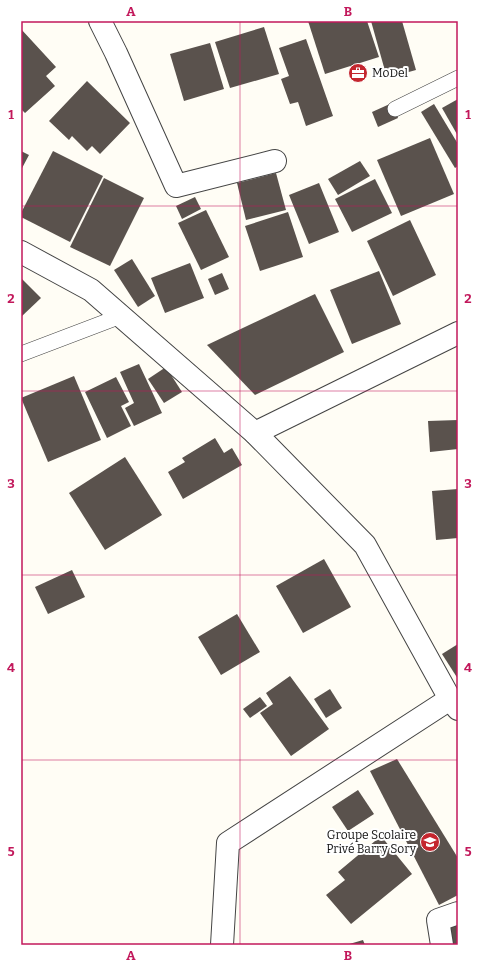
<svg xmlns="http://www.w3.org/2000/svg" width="479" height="966" font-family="Bitter,serif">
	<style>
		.building { fill: #5a524d }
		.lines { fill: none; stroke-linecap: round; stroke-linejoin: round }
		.lane-casing { stroke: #444; stroke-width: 16 }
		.street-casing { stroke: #444; stroke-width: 24 }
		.lane { stroke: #fff; stroke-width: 15 }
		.street { stroke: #fff; stroke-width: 22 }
		.grid { fill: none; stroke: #c2185b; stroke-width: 1; stroke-opacity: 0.55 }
		.labels { text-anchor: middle; stroke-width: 4; stroke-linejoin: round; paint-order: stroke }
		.poi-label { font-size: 12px; fill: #111; stroke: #fff; text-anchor: start }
		.neatline { fill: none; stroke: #c2185b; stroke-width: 1.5 }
		.grid-label { font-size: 13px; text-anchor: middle; font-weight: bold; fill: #c2185b }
	</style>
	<rect width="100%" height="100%" fill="#fffdf5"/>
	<g class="building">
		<path d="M308,21H367L379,57L325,74Z"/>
		<path d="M371,21H402L416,70L387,78Z"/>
		<path d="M264,27L279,74L230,88L215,42Z"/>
		<path d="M21,29L56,67L46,76L55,86L25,113L21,109Z"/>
		<path d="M306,39L333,116L306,126L298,102L290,104L281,79L289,76L279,48Z"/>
		<path d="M210,43L224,89L184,101L170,54Z"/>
		<path d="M87,81L130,123L100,154L92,146L87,151L72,136L69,140L49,121Z"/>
		<path d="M458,99V136L442,108Z"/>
		<path d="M392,103L398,118L378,127L372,112Z"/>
		<path d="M434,104L458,144V166L455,168L421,112Z"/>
		<path d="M430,138L454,194L401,216L377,160Z"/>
		<path d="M21,151L29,155L21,170Z"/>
		<path d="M53,151L103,176L70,242L21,217V213Z"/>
		<path d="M360,161L370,176L338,195L328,179Z"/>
		<path d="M276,173L286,210L246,220L237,183Z"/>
		<path d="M104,178L144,198L110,266L70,247Z"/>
		<path d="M375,179L392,213L352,232L335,199Z"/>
		<path d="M319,183L339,232L309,244L289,195Z"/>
		<path d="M195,197L201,209L182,219L176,206Z"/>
		<path d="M206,210L229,257L201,270L178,223Z"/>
		<path d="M288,212L303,257L260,271L245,226Z"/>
		<path d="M410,220L436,275L393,296L367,241Z"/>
		<path d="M132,259L155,296L138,307L114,270Z"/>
		<path d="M190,263L204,298L165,313L151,278Z"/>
		<path d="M379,271L401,324L352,344L330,290Z"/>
		<path d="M222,273L229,289L215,295L208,279Z"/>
		<path d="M21,278L41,298L21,317Z"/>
		<path d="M315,294L344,352L255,395L207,345Z"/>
		<path d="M139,364L162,413L134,426L125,408L134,403L120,372Z"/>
		<path d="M166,367L182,392L164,403L148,379Z"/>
		<path d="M74,376L101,440L48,462L21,398Z"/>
		<path d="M116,377L129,402L121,406L131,426L107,438L85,392Z"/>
		<path d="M458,420V449L430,452L428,421Z"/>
		<path d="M215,438L224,453L232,448L242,465L183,499L168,472L185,462L182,458Z"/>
		<path d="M125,457L162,515L105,550L69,493Z"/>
		<path d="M458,489V538L436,540L432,491Z"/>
		<path d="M324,559L351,607L303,633L276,586Z"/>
		<path d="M72,570L85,597L48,614L35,587Z"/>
		<path d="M237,614L260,652L221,675L198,637Z"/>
		<path d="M458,644V679L442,654Z"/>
		<path d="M290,676L329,729L291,756L260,713L273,704L266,693Z"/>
		<path d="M330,689L342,708L326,718L314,699Z"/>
		<path d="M260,697L267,706L250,718L243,709Z"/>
		<path d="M397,759L458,858V895L439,905L370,771Z"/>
		<path d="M358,790L374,814L348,831L332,807Z"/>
		<path d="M381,836L412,874L351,924L326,895L345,880L338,872Z"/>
		<path d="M458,919V945H452L449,920Z"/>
		<path d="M363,940L365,945H346Z"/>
	</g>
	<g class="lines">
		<g class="lane-casing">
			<g id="lane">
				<path d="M395,109L458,78"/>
				<path d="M21,354L121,316"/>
			</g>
		</g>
		<g class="street-casing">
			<g id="street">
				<path d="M100,21L116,53L176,186L275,161"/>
				<path d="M21,252L91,290L255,433L365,545L450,699L458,709"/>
				<path d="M255,433L458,333"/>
				<path d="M222,945L228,843L450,699"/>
				<path d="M442,945L438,920L458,913"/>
			</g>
		</g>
		<use href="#lane" class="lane"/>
		<use href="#street" class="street"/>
	</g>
	<path class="grid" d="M240,21V945M21,206H458M21,391H458M21,575H458M21,760H458"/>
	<defs>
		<g id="office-disc" transform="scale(1)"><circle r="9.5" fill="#c4262e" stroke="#fff"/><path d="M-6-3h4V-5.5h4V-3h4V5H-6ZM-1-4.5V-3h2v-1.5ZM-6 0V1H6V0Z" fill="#fff"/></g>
		<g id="school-disc" transform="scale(1)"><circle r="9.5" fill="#c4262e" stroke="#fff"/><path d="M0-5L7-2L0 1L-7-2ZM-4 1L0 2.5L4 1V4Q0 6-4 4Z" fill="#fff"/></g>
	</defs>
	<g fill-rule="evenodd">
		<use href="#office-disc" x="358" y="73"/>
		<use href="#school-disc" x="430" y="842"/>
	</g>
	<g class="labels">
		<g class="poi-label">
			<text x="372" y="77">MoDel</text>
			<text x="416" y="839" text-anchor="end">Groupe Scolaire<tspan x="416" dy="14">Privé Barry Sory</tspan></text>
		</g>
	</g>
	<rect width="479" height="966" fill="none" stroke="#ffffff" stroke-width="44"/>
	<rect x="22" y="22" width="435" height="922" class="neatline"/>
	<g class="grid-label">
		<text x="131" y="16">A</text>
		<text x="348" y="16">B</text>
		<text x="11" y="119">1</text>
		<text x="468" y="119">1</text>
		<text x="11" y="303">2</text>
		<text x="468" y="303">2</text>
		<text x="11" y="488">3</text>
		<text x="468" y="488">3</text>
		<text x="11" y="672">4</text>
		<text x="468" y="672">4</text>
		<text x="11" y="856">5</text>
		<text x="468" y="856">5</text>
		<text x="131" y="960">A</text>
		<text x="348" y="960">B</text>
	</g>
</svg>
